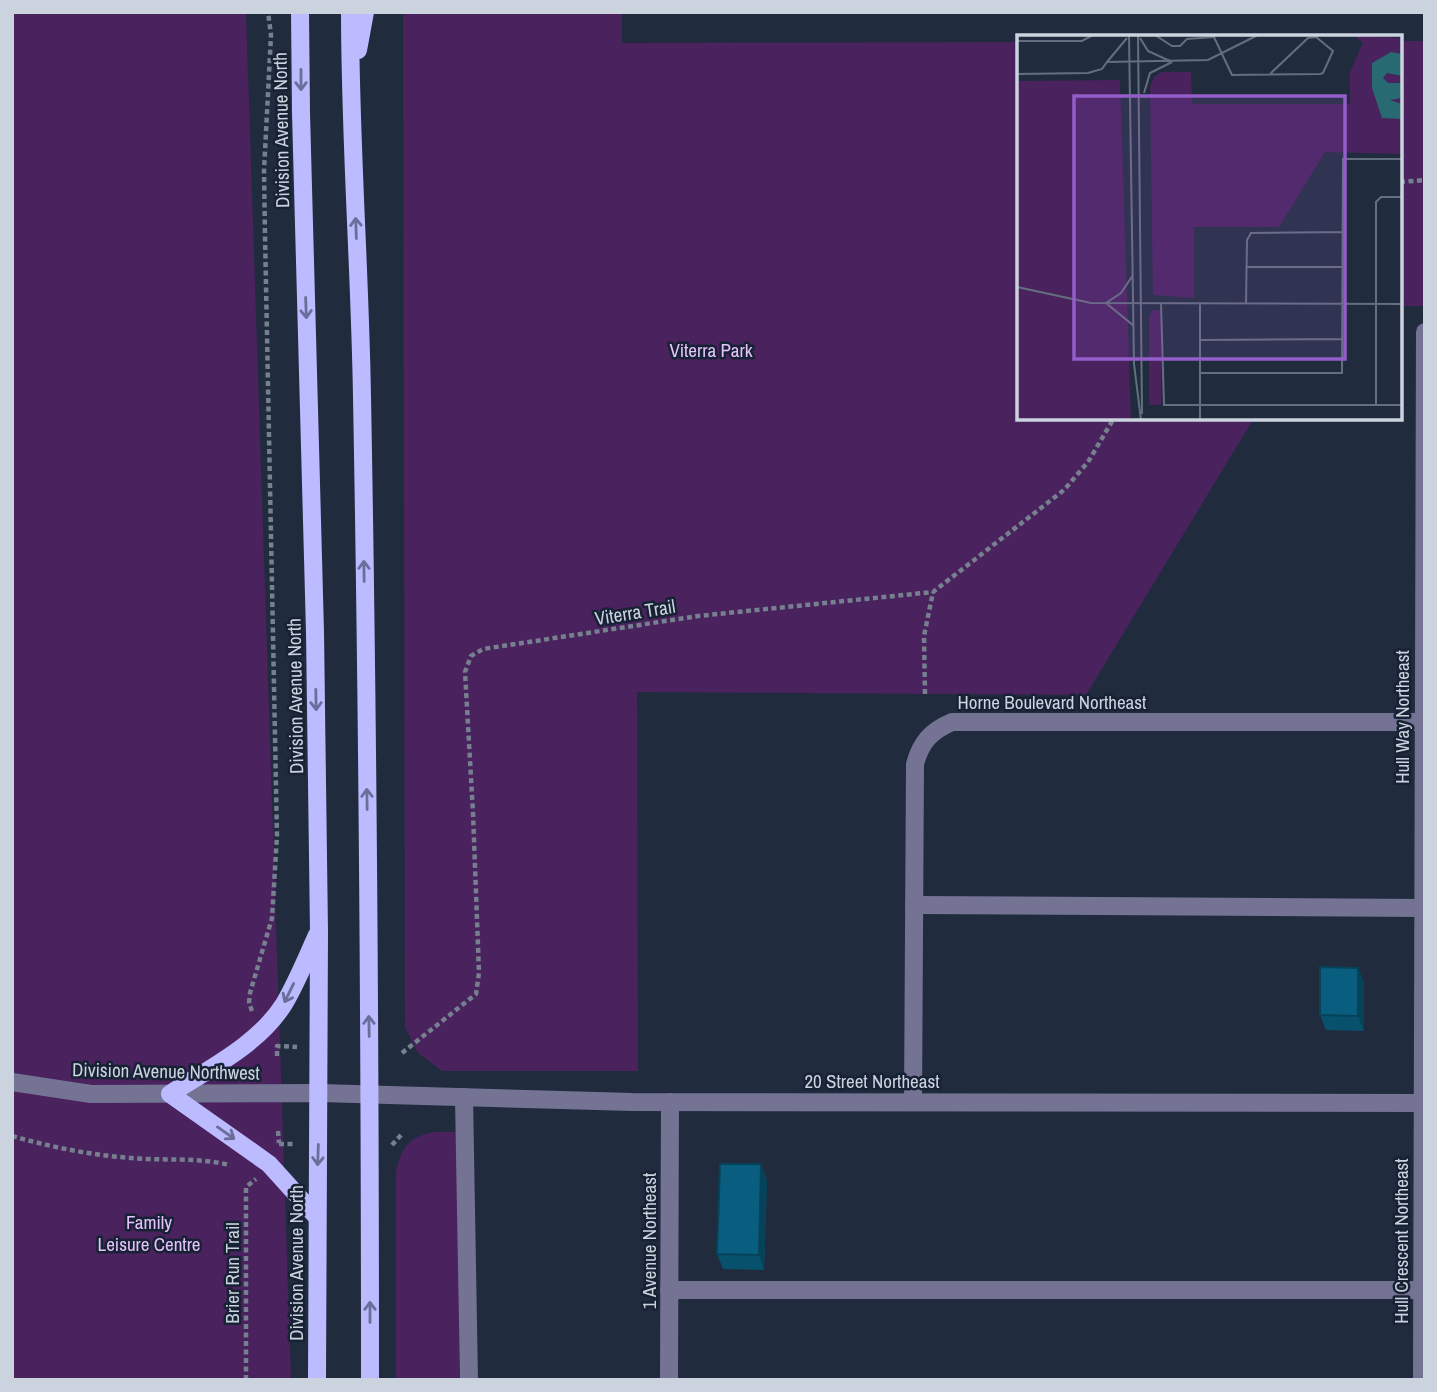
<svg xmlns="http://www.w3.org/2000/svg" width="1437" height="1392" font-family="'Archivo Narrow',sans-serif">
	<style>
		.green { fill: #49225e }
		.lines { fill: none; stroke-linecap: round; stroke-linejoin: round }
		.path { stroke: #76808f; stroke-width: 4.5; stroke-dasharray: 5 3.5; stroke-linecap: butt }
		.minor { stroke: #747394; stroke-width: 18 }
		.major { stroke: #bcbbff; stroke-width: 18 }
		.wall { fill: #08516d }
		.shaded-wall { fill: #064259 }
		.building { fill: #095e7f; stroke: #064259; stroke-width: 2 }
		.oneway { stroke: #6a6e9a }
		.labels { text-anchor: middle; stroke-width: 5; stroke-linejoin: round; paint-order: stroke }
		.street-label { font-size: 19px; fill: #cbd3df; stroke: #172234 }
		.park-label { font-size: 19px; fill: #e5c2fb; stroke: #172234 }
		.inset-road { fill: none; stroke: #646f7e; stroke-width: 2 }
		.view { fill: #935ec9; fill-opacity: 0.15; stroke: #935ec9; stroke-width: 3.5 }
		.inset-edge { fill: none; stroke: #cbd3df; stroke-width: 3.5 }
	</style>
	<rect width="100%" height="100%" fill="#202c3e"/>
	<g class="green">
		<path d="M12,12H246L291,1380H12Z"/>
		<path d="M403,12H622V43L1019,42V418H1254L1086,695L637,692L638,1071H442L418,1053L405,1027Z"/>
		<rect x="1400" y="41" width="25" height="265"/>
		<path d="M434,1132H460L459,1380H396V1172C401,1147 409,1137 434,1132Z"/>
	</g>
	<g class="lines">
		<g class="path">
			<path d="M1400,182L1425,180"/>
			<path d="M925,694L924,636L933,592"/>
			<path d="M252,1011L249,1003L250,993L272,918L277,836L265,235L264,171L271,35L268,12"/>
			<path d="M402,1053L476,994L479,973L473,813L465,672L471,656L483,649L698,616L933,592L1064,490L1088,462L1114,418"/>
			<path d="M277,1056V1046L297,1047"/>
			<path d="M278,1131L279,1143"/>
			<path d="M12,1136C51,1147 90,1155 131,1158C163,1161 198,1157 229,1165"/>
			<path d="M279,1144H295"/>
			<path d="M392,1145L401,1135"/>
			<path d="M246,1380V1187L256,1179"/>
		</g>
		<g class="minor">
			<path d="M914,905L1423,908"/>
			<path d="M12,1082L91,1094L320,1093L632,1102L1425,1103"/>
			<path d="M464,1097L469,1380"/>
			<path d="M913,1102L915,764C921,742 931,731 952,722H1423"/>
			<path d="M669,1290H1423"/>
			<path d="M669,1380L670,1102"/>
			<path d="M1422,1380L1425,332"/>
		</g>
		<g class="major">
			<path d="M300,12L301,113L315,632L319,932L317,1380"/>
			<path d="M350,12C350,141 360,269 362,397C368,724 370,1052 370,1380"/>
			<path d="M358,50L365,12"/>
			<path d="M316,1216L269,1164L170,1094C210,1068 258,1045 284,1004C297,982 307,957 317,935"/>
		</g>
	</g>
	<g class="wall">
		<path d="M1358,968L1364,983V1031L1326,1030L1320,1015Z"/>
		<path d="M761,1164L767,1180L764,1270L723,1269L717,1254Z"/>
	</g>
	<g class="shaded-wall">
		<path d="M1358,968L1364,983V1031L1358,1016Z"/>
		<path d="M761,1164L767,1180L764,1270L759,1255Z"/>
	</g>
	<g class="building">
		<path d="M1320,967L1358,968V1016L1320,1015Z"/>
		<path d="M720,1164H761L759,1255L717,1254Z"/>
	</g>
	<defs><path id="oneway-shaft" d="M-6 0H5M1.5-3L5.5 0L1.5 3" fill="none" stroke-width="1.6" stroke-linecap="round" stroke-linejoin="round" transform="scale(1.75)"/></defs>
	<g class="oneway">
		<use href="#oneway-shaft" transform="translate(301 80) rotate(90)"/>
		<use href="#oneway-shaft" transform="translate(356 228) rotate(-92)"/>
		<use href="#oneway-shaft" transform="translate(306 308) rotate(88)"/>
		<use href="#oneway-shaft" transform="translate(364 571) rotate(-91)"/>
		<use href="#oneway-shaft" transform="translate(316 700) rotate(89)"/>
		<use href="#oneway-shaft" transform="translate(367 799) rotate(-91)"/>
		<use href="#oneway-shaft" transform="translate(289 993) rotate(116)"/>
		<use href="#oneway-shaft" transform="translate(369 1026) rotate(-91)"/>
		<use href="#oneway-shaft" transform="translate(226 1133) rotate(35)"/>
		<use href="#oneway-shaft" transform="translate(318 1155) rotate(92)"/>
		<use href="#oneway-shaft" transform="translate(370 1312) rotate(-90)"/>
	</g>
	<g class="labels">
		<g class="street-label">
			<text transform="translate(281 130) rotate(-91)" y="7">Division Avenue North</text>
			<text transform="translate(635 612) rotate(-9)" y="7">Viterra Trail</text>
			<text transform="translate(295 696) rotate(-91)" y="7">Division Avenue North</text>
			<text x="1052" y="709">Horne Boulevard Northeast</text>
			<text transform="translate(1402 717) rotate(-90)" y="7">Hull Way Northeast</text>
			<text transform="translate(166 1071) rotate(1)" y="7">Division Avenue Northwest</text>
			<text x="872" y="1088">20 Street Northeast</text>
			<text transform="translate(649 1241) rotate(-90)" y="7">1 Avenue Northeast</text>
			<text transform="translate(1401 1241) rotate(-90)" y="7">Hull Crescent Northeast</text>
			<text transform="translate(296 1263) rotate(-90)" y="7">Division Avenue North</text>
			<text transform="translate(232 1273) rotate(-90)" y="7">Brier Run Trail</text>
		</g>
		<g class="park-label">
			<text x="711" y="357">Viterra Park</text>
			<text x="149" y="1229">Family<tspan x="149" dy="22">Leisure Centre</tspan></text>
		</g>
	</g>
	<g transform="translate(1017 35)">
		<rect width="385" height="385" fill="#202c3e"/>
		<path d="M336,0L385,3V119L308,117L262,192H177V263L136,260L133,52L137,42L145,37H174L175,69H333V37L346,8ZM103,45L114,385H0V46ZM136,275H144V370H132V282Z" fill="#49225e"/>
		<path d="M374,17L385,19V41L370,38L366,43L371,48H385V63L373,65L385,69V84L365,83L355,53V28Z" fill="#276a72"/>
		<path class="inset-road" d="M112,0L117,329L124,385M121,0L125,379M138,0L155,11H163L170,4L197,2M196,0L215,40L303,39L306,38L316,16L299,2L291,3L253,39M123,3L131,16L155,27M0,6H65L76,0M90,27L110,3M0,39L71,38L85,34L90,27L191,25L241,0M127,58L133,38L155,27M229,232H325M116,240L104,258L89,268L117,291M0,252L74,268L385,269M144,268L147,370H385M229,269L230,205L234,198L325,197M183,305L325,304M183,338H325L326,124H385M359,370V167L364,162H385M183,385V269"/>
		<path class="view" d="M57,61H328V324H57Z"/>
		<rect width="385" height="385" class="inset-edge"/>
	</g>
	<rect width="1437" height="1392" fill="none" stroke="#cbd3df" stroke-width="28"/>
</svg>
